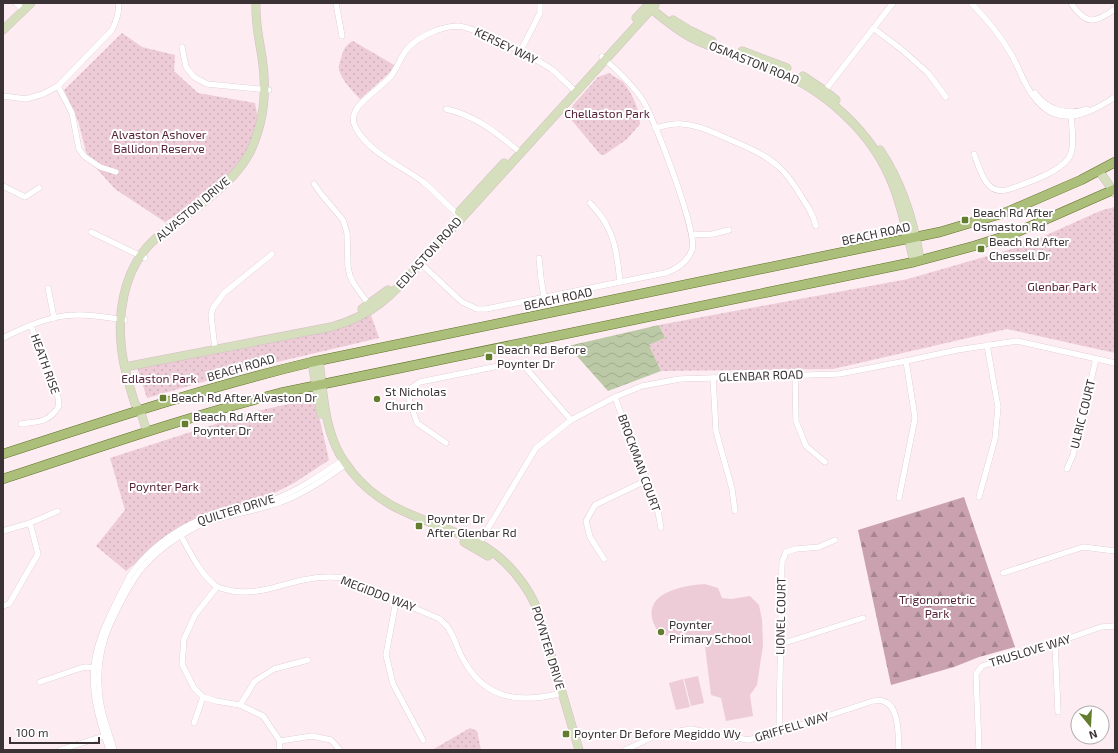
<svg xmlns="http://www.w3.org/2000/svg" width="1118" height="753" font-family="'Exo 2',sans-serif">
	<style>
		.green { fill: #eeccd7 }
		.forest { fill: url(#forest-firs) }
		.park { fill: url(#park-dots) }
		.water { fill: url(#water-waves) }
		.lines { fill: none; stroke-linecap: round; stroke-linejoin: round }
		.street-casing { stroke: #d3bfc5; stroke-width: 6 }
		.secondary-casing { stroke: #d3bfc5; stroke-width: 9 }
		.primary-casing { stroke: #607228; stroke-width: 10 }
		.street { stroke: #fff; stroke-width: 5.5 }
		.secondary { stroke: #d6dfbd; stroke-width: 8 }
		.primary { stroke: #acbf7a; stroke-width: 9 }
		.poi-dot { fill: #647c2e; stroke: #fff; stroke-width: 1.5 }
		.labels { text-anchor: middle; stroke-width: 4; stroke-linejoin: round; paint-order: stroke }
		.street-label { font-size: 12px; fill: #3a3234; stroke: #fff }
		.park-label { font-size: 12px; fill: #572338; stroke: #fff }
		.poi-label { font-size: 12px; fill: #3a3234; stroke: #fff; text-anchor: start }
	</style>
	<defs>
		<pattern id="forest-firs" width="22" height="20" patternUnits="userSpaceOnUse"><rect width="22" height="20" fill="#caa2af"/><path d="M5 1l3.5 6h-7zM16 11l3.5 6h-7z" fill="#a5858f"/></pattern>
		<pattern id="park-dots" width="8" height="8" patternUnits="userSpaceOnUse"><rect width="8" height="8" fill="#eeccd7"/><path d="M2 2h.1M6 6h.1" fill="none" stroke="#cdb0b9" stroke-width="1.8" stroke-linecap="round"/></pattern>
		<pattern id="water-waves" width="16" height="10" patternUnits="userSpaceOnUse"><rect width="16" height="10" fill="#bcc9a6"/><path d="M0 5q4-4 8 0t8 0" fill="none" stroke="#a2ad90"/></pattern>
	</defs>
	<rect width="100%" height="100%" fill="#fdecf1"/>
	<g class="green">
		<path d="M705,584L718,588L722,598L731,599L750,596L759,605L762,620L763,645L757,685L750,695L753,716L726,721L721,698L711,695L704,638L690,636L677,639L659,633C635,596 676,586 705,584Z"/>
		<path d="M698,676L704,703L691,706L684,679Z"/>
		<path d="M683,679L690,707L676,710L669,683Z"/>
	</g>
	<path class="forest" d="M964,497L1015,647L979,657L954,667L891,685L858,530Z"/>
	<g class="park">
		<path d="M122,33L142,47L175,55L174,71L198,93L255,103L258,118L248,151L229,174L191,205L165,222L115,189L88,159L78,121L64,90Z"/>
		<path d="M353,41L394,65L389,73L360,99C353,91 342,81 339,70C338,65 341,60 342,55C344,48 347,44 353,41Z"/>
		<path d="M609,73C613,76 619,79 623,82C632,92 640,111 640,124L627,139L604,155L600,154L569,117L573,105L598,77Z"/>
		<path d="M1114,207L1115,209V353L1007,329L833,369L661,371L649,345L665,338L659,325L908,279L1022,246L1100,211Z"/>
		<path d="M371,315L379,338L248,369L147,398L137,367L339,327Z"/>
		<path d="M315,398L329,460L294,483L259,501L196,520L171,533L126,571L96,546L125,510L110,458L253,412Z"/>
		<path d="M470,728L477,731L481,750H432Z"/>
	</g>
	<path class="water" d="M659,325L665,338L649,345L661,371L608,391L568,346Z"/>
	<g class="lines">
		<g class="street-casing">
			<g id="street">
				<path d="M16,3L23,10"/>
				<path d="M336,3L342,36"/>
				<path d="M971,3C986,18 1000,35 1011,54C1019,67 1024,85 1034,97C1057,129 1088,115 1115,97"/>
				<path d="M1071,3C1086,25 1094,24 1115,9"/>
				<path d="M873,28L901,49L928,73L946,97"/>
				<path d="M182,47L186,67L194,77L207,84L269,90"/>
				<path d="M520,52L540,13V3"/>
				<path d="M58,86L72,113L79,149L84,156L100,167L116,172"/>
				<path d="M823,93L893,3"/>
				<path d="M1035,93C1047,110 1068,116 1087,109"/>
				<path d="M3,96L26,99L43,94L58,86L112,30C116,22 120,12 118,3"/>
				<path d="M446,109C477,116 496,133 520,152"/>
				<path d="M655,128C664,126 673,123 682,124C698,125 712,132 726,138C744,146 764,153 779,167C788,175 795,186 801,196C807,205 813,214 816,226"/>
				<path d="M974,154C981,172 986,197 1010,189C1026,183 1066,171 1071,153C1075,141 1071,125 1071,112"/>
				<path d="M314,184L322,195L343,220L347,233L348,267L350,276L354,284L370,306"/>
				<path d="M3,186L25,197L39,188"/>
				<path d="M590,203C596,210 603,217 607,226C616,242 618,264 620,282"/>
				<path d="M460,216C446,205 436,192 422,181C400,165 367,152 355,126C345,107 381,89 391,76C398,67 401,55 409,47C420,36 442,26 458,26C474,27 540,60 554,71C561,78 569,85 576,92"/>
				<path d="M91,232L145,258"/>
				<path d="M692,235L713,234L729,230"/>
				<path d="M539,258L541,279L544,297"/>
				<path d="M417,260L462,302L477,309H486L665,273C678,269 687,262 692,250C698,233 654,117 642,99C631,83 617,70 602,57"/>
				<path d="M48,288L54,318"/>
				<path d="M3,338C25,327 51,315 76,315C92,314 109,318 125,320"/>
				<path d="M215,349L211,315L213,308L224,293L272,254"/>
				<path d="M795,375L796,421L806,446L825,462"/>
				<path d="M713,378L716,431L732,489L735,511"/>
				<path d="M615,397L645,481L658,512L661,528"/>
				<path d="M21,424C40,421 48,423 59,406L58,397L31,326"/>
				<path d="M446,443L417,423L409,399L411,388L420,382L513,363L525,367L571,420"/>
				<path d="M1067,469L1073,455L1096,359"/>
				<path d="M979,497L995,439L998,407L987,345"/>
				<path d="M899,498L915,418L906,361"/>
				<path d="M3,531L30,523L58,511"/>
				<path d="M181,536C190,552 201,575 216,586C219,588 224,589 228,590C253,597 278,585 303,580C317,577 329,576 343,578L440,619C443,623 448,626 450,631C456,641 459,654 466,664C488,701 523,703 562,693"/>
				<path d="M478,545L536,448L571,420L615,397L642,386L680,379L839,374L906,361L957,350L1017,341L1115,363"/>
				<path d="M604,559L590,537L586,521L595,505L645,481"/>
				<path d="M1003,573L1083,547L1115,551"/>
				<path d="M217,587L195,615L184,639L182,664L194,688L203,697L216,701L240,705L263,716L280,741L279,750"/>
				<path d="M396,601L386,655L393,684L423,740"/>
				<path d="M3,606L9,604L38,554L30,523"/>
				<path d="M1055,643L1058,712"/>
				<path d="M781,644L863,618"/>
				<path d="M40,682L78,669L85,667L97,668"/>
				<path d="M240,705L255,681L274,669L308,660"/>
				<path d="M194,723L203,697"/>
				<path d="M779,732L782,562L786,552L796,549L819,547L835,540"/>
				<path d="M280,741L312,736L331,740L340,750"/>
				<path d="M60,750L107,735"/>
				<path d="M109,750C100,723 91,696 94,667C96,645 105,626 114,607C119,597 124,587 129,577C145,552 172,532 199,520C223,510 250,508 275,499C299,490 322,474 343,460"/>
				<path d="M114,750C108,729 99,708 99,686C98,671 100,655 104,641C109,623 131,580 144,566C157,551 176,537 194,528C219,515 249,513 275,504C298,497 327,478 346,464"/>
				<path d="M625,750L657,735L691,729L748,740L779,732L873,701C876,701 880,700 883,701C900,706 898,736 899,750"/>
				<path d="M979,750L976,674L982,666L1055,643L1101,627L1115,626"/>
			</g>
		</g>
		<g class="secondary-casing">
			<g id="secondary">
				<path d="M648,6C661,17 674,28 690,37C714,50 743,56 769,67C823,88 874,132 894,188C903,212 908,237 914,262"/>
				<path d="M636,18L650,3"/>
				<path d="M673,20L689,30L712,41"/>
				<path d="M3,30L31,3"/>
				<path d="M742,51L787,68"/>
				<path d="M803,76L825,91L836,100"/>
				<path d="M880,150C902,183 914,221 920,260"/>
				<path d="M1099,171L1115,193"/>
				<path d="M459,212L504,163"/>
				<path d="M362,309L388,290"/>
				<path d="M319,361C323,390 324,422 337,449C341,458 347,465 352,472C387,516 434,519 480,544C506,558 529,586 539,614L579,750"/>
				<path d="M312,362L321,414"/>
				<path d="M125,367L331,327C373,316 393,294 420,264L655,5"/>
				<path d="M147,432L140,410L135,404C130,387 124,370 122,352C117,316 123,274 148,246C160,233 176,222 191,212C213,195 236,178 250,152C264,123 267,89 262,57C259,39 255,22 256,3"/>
				<path d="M464,542L488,556"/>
			</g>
		</g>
		<g class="primary-casing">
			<g id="primary">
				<path d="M3,454C105,421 207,387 312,362L940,232L1007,212L1081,180L1115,162"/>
				<path d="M3,479C95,449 186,417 280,393L914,262L974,246L1015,233L1115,189"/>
			</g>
		</g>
		<use href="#street" class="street"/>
		<use href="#secondary" class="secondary"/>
		<use href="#primary" class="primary"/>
	</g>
	<g class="poi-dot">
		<rect x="961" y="216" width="8" height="8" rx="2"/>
		<rect x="977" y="245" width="8" height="8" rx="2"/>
		<rect x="485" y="353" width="8" height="8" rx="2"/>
		<rect x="159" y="394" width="8" height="8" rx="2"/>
		<circle cx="377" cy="399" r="4"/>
		<rect x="181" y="420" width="8" height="8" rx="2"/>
		<rect x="415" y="522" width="8" height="8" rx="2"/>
		<circle cx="661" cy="632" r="4"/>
		<rect x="562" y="730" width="8" height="8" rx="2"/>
	</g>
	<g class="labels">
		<g class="street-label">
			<text transform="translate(506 46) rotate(26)" y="4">KERSEY WAY</text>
			<text transform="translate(754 63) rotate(22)" y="4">OSMASTON ROAD</text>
			<text transform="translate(193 209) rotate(-40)" y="4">ALVASTON DRIVE</text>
			<text transform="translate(876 234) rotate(-12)" y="4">BEACH ROAD</text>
			<text transform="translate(429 253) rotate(-48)" y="4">EDLASTON ROAD</text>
			<text transform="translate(558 299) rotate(-12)" y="4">BEACH ROAD</text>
			<text transform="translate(45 364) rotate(70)" y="4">HEATH RISE</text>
			<text transform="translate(241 368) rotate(-16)" y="4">BEACH ROAD</text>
			<text transform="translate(761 376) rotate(-2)" y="4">GLENBAR ROAD</text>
			<text transform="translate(1083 414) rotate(-76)" y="4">ULRIC COURT</text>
			<text transform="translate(639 463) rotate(70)" y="4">BROCKMAN COURT</text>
			<text transform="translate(236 510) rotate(-17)" y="4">QUILTER DRIVE</text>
			<text transform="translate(378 594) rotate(21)" y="4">MEGIDDO WAY</text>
			<text transform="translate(781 616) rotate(-89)" y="4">LIONEL COURT</text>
			<text transform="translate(548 648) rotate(73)" y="4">POYNTER DRIVE</text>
			<text transform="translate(1030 651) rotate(-17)" y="4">TRUSLOVE WAY</text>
			<text transform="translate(792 727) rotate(-17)" y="4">GRIFFELL WAY</text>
		</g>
		<g class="park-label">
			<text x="607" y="118">Chellaston Park</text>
			<text x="159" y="139">Alvaston Ashover<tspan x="159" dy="14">Ballidon Reserve</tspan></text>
			<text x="1062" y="291">Glenbar Park</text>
			<text x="159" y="383">Edlaston Park</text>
			<text x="164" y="491">Poynter Park</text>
			<text x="937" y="604">Trigonometric<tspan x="937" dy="14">Park</tspan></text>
		</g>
		<g class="poi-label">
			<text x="973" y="217">Beach Rd After<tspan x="973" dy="14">Osmaston Rd</tspan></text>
			<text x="989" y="246">Beach Rd After<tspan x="989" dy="14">Chessell Dr</tspan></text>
			<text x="497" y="354">Beach Rd Before<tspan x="497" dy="14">Poynter Dr</tspan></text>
			<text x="385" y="396">St Nicholas<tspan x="385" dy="14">Church</tspan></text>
			<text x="171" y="402">Beach Rd After Alvaston Dr</text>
			<text x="193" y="421">Beach Rd After<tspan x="193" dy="14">Poynter Dr</tspan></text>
			<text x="427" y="523">Poynter Dr<tspan x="427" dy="14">After Glenbar Rd</tspan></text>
			<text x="669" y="629">Poynter<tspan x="669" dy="14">Primary School</tspan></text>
			<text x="574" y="738">Poynter Dr Before Megiddo Wy</text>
		</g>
	</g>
	<rect width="1118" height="753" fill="none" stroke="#3a3234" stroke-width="8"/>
	<g transform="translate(1090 725) rotate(162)"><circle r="19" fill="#ffffff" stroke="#b0adae"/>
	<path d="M0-3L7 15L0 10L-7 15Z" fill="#647c2e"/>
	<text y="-6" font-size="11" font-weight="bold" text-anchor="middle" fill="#3a3234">N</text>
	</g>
	<path d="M10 737v6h89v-6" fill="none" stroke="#3a3234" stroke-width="2"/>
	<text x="16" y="737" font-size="12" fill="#3a3234" stroke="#ffffff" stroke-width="3" paint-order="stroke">100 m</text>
</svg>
